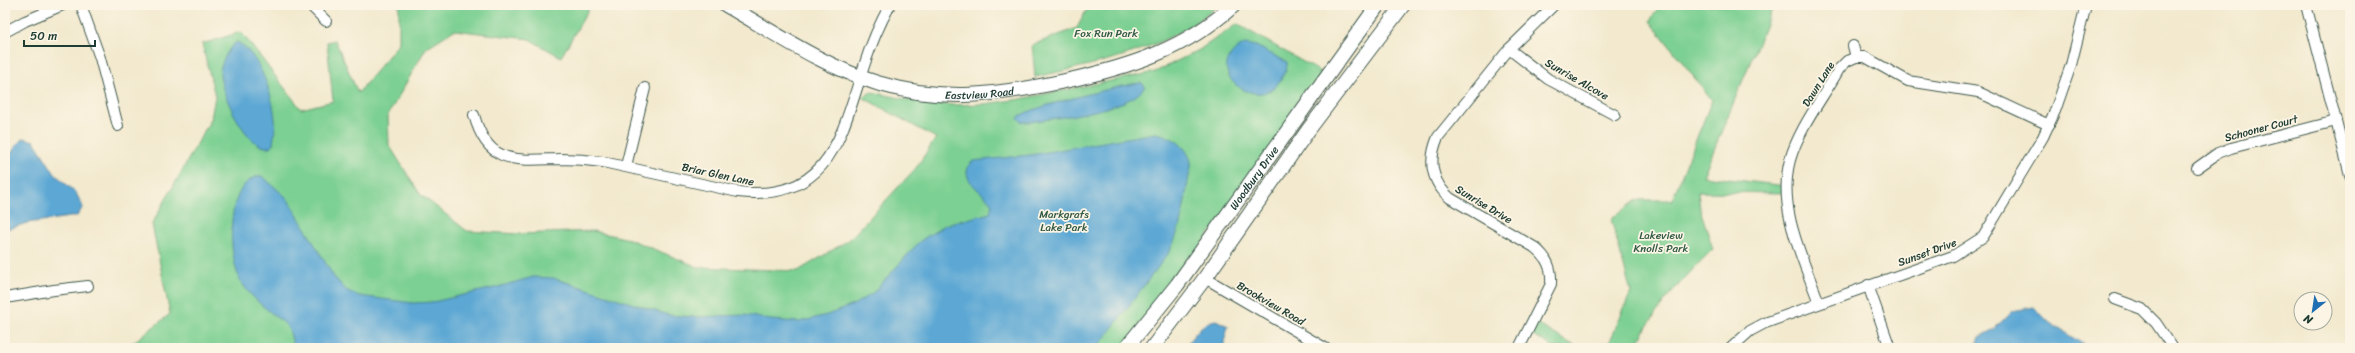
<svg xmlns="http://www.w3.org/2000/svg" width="2355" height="353" font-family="Sriracha,sans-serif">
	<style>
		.green { fill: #7dd093; stroke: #4e8664 }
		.water { fill: #5ca7d4; stroke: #3e7284 }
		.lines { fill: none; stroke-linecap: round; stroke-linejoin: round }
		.street-casing { stroke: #3f574b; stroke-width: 12 }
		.secondary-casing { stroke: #3f574b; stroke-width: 16 }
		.street { stroke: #fff; stroke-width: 10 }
		.secondary { stroke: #fff; stroke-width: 14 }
		.labels { text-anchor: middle; stroke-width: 3.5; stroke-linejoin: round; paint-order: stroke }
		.park-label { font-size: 11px; fill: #325a47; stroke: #fcf5e5 }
		.street-label { font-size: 11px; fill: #1f3d34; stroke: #fcf5e5 }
	</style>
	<rect width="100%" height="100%" fill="#fcf5e5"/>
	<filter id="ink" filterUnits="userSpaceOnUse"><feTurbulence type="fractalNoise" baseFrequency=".025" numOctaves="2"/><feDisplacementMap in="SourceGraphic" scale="8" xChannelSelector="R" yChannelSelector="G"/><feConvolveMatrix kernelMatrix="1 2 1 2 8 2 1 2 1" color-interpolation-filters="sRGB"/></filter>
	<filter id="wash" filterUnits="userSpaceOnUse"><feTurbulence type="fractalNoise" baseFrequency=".012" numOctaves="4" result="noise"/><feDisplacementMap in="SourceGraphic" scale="16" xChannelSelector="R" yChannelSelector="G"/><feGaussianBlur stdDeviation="0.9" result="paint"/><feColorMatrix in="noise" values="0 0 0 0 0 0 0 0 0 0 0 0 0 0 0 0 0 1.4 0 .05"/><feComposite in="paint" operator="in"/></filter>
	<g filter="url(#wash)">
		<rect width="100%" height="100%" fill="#f2e9ce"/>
		<g class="green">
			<path d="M399,5H591L561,57L529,39L454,30L426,48L388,115L389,145L420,194L467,231L520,234L593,231L629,239L698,267L798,271L849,240L916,168L936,138L862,97L872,92L909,100L953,105L984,104L1020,99L1155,72L1199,50L1237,24L1326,75L1126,348H126L170,314L152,224L211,119L215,96L202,44L241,32L301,109L333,101L327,42L335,40L358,93L399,43Z"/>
			<path d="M1089,5H1219C1166,50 1102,63 1035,77L1032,45L1077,28Z"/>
			<path d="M1660,5H1774L1703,176L1786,186V193L1698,192L1700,209L1713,249C1681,281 1656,307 1635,348H1607L1631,292L1611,219L1637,200H1672L1712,100L1650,21Z"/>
			<path d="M1534,322L1578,348H1554L1528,332Z"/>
		</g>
		<g class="water">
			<path d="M237,42C259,53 273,95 275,119C276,127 274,136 273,144L270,147C248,152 220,92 220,73C220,64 229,46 237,42Z"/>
			<path d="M1245,44L1256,46L1287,62C1288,68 1284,73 1281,79C1261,117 1195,70 1245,44Z"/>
			<path d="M1142,83L1145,86C1134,110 1054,118 1029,122H1022L1018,118C1021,109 1117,87 1132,84Z"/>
			<path d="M1155,133C1170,135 1187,145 1191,162C1192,167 1189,175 1188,181C1184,207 1181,231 1168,254L1097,348H293C292,340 291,332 286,325C283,321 278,319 274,315C263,307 251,296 243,285C227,262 223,178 262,176L287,198L334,277L346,290L359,296L413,303L433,302L498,287L533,277L553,278L668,315L694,317L745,315L771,320L799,322L827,315L853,305L873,293L920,241L945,225L990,213L992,204C982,190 955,178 973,161L1030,155Z"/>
			<path d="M24,138L34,141L55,174L76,193L83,207L77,216L27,223L5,230V164L17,144Z"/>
			<path d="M2034,307L2050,323L2089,348H1973L1981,336L1994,329L2012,311Z"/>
			<path d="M1216,320L1228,326L1223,348H1184C1193,337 1201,322 1216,320Z"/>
		</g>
	</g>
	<g filter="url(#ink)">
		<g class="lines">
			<g class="street-casing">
				<g id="street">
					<path d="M81,5L100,58L118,126"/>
					<path d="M310,5L326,21"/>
					<path d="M2306,5L2350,175"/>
					<path d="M5,32L25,21L63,5"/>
					<path d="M1853,46L1856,57"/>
					<path d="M1509,49L1548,79L1615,115"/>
					<path d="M474,115C488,166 516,160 560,159C575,159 589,160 603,162L738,192C830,202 841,136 864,66C871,44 879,25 890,5"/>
					<path d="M626,166L645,88"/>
					<path d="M2197,168L2218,153L2231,148L2336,121"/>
					<path d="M1205,278L1325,348"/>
					<path d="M1868,285L1890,348"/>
					<path d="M5,298L54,290L88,286"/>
					<path d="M2115,299L2142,309L2156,323L2173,348"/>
					<path d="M1819,303C1803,258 1777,209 1790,160C1799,128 1823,98 1839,69L1847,61L1856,57H1865L1908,81L1978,92L2049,125"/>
					<path d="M1519,348L1551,284C1552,268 1547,257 1534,247L1450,198C1431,181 1428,160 1438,137L1509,49L1554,5"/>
					<path d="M1731,348L1750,331L1765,323L1953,256L1983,237L2043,137L2055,111L2071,65L2086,5"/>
				</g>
			</g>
			<g class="secondary-casing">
				<g id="secondary">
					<path id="s1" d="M726,5C775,33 823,66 877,83C943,103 999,95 1065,81C1129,67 1184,50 1234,5"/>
					<path id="s2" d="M1126,348L1177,285L1378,5"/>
					<path d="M1152,348L1205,278L1309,129L1403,5"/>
				</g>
			</g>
			<use href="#street" class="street"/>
			<use href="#secondary" class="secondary"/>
		</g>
	</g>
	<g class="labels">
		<g class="park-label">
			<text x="1106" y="37">Fox Run Park</text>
			<text x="1064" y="218">Markgrafs<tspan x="1064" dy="13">Lake Park</tspan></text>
			<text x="1661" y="239">Lakeview<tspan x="1661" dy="13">Knolls Park</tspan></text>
		</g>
		<g class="street-label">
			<text transform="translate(1577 79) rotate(30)" y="4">Sunrise Alcove</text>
			<text transform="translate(1818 84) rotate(-58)" y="4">Dawn Lane</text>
			<text dy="4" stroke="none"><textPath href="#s1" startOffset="274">Eastview Road</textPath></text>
			<text transform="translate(2261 128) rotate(-15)" y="4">Schooner Court</text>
			<text transform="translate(718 174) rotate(12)" y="4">Briar Glen Lane</text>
			<text dy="4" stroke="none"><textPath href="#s2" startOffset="213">Woodbury Drive</textPath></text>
			<text transform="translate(1484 204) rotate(31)" y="4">Sunrise Drive</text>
			<text transform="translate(1927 252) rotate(-20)" y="4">Sunset Drive</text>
			<text transform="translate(1271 303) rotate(30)" y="4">Brookview Road</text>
		</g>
	</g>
	<rect width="2355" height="353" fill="none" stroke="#fcf5e5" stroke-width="20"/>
	<g transform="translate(2313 311) rotate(210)"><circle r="19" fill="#fcf5e5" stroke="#a4ab9e"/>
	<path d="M0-3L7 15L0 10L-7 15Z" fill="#1f6fb2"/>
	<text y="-6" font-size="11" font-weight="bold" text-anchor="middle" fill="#1f3d34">N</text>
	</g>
	<path d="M24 40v6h71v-6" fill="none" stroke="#1f3d34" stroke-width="2"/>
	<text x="30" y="40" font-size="12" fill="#1f3d34" stroke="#fcf5e5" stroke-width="3" paint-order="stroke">50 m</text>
</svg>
